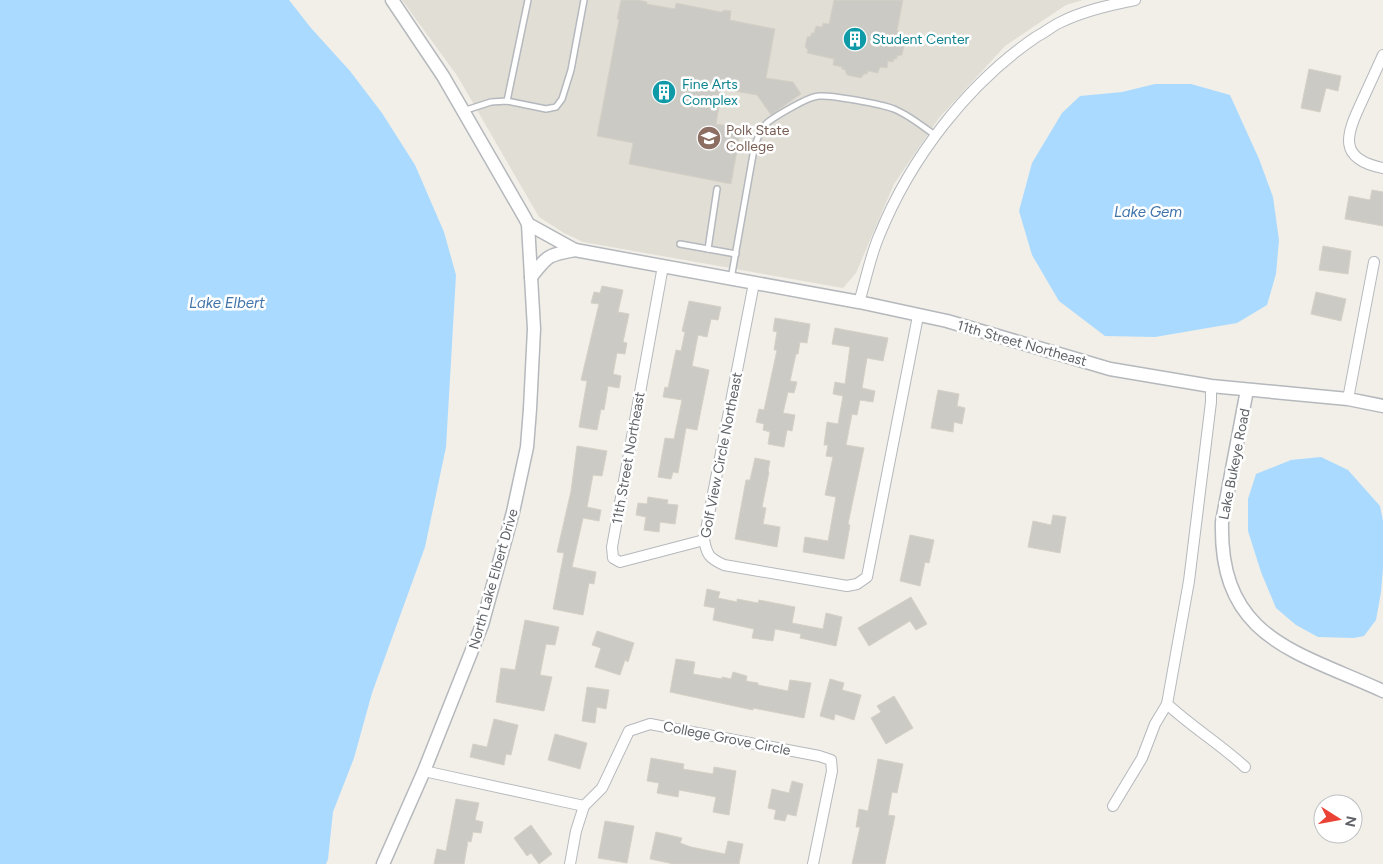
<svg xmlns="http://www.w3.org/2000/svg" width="1383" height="864" font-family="Figtree,sans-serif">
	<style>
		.education { fill: #e1ded6 }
		.water { fill: #aadaff }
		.building { fill: #cccac5; stroke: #d6d1c6 }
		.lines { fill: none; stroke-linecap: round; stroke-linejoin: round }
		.service-casing { stroke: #b5b8bc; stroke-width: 8 }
		.minor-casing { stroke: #b5b8bc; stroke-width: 12 }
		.tertiary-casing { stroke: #b5b8bc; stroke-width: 15 }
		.service { stroke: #fff; stroke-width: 5 }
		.minor { stroke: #fff; stroke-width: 10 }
		.tertiary { stroke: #fff; stroke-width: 12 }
		.labels { text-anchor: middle; stroke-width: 5; stroke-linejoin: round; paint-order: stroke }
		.culture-label { font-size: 14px; fill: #0d838f; stroke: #fff; text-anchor: start }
		.education-label { font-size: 14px; fill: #785e54; stroke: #fff; text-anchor: start }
		.street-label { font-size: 14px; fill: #5f6368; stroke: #fff }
		.water-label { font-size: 15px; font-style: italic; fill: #4174aa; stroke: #fff }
	</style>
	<rect width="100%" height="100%" fill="#f1efe8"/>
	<path class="education" d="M402,0H1083L1066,5L1005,46L939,118L894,184L856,273L843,288L583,242L564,233L539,217L458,77Z"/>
	<g class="water">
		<path d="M0,0H289L311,28L350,71L382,113L415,165L444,232L456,275L446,447L425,547L372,693L354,758L333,812L328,859L326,864H0Z"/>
		<path d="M1155,84H1191L1230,95L1259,159L1273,197L1279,240L1276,274L1267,305L1237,323L1155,337L1105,336L1059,301L1032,255L1019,211L1032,163L1062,113L1080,96L1122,92Z"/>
		<path d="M1321,457L1348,470L1380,506L1383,521V568L1381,592L1376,620L1364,636L1354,638L1318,637L1296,625L1276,608L1261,572L1248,531V499L1256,474L1291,460Z"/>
	</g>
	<g class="building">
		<path d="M621,0H639L647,2V4L675,9L676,3L721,12L725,10L731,11L730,20L775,29L766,78L793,82L801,94L771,115L757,95L722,89L716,124L741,128L731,184L629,164L633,143L597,136L619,19H617Z"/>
		<path d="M834,0H903L897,31H899V34L901,35V38L905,41L902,55L897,56V59H894L893,62L888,61L887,68L880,67L878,73L868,71L867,74H864L861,78L847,75L845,70L842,69V67L833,65L834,59L807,53L808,50L805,47L807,37L811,36V33H814L816,26L822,27L823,23L829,24Z"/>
		<path d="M1309,69L1341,76L1338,91L1326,88L1320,112L1301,108Z"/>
		<path d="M1372,190L1383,192V226L1345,219L1349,196L1370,200Z"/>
		<path d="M1323,246L1351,251L1348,274L1319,270Z"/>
		<path d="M602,286L623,290L618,312L629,314L623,342L627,343L625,354L617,353L613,374L621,376L619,388L608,386L604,410L601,409L597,430L579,427L587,381L581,380L599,304L591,303L594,292L600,293Z"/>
		<path d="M1316,292L1346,299L1341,321L1311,314Z"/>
		<path d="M689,301L721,307L718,320L711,319L707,337L698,335L692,366L709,370L697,430L686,428L678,473L673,472L671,479L658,477L665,438L674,439L682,400L663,397L665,387L668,388L676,350L681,351L685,332L682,331Z"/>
		<path d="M775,318L810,324L807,343L800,342L798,354H796L790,381L797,382L794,393L788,392L783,413L795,415L792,431L787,430L784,447L768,444L770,432L763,430L764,424L756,422L759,409L764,410L777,350H774L777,332L773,331Z"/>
		<path d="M835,328L888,338L883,361L867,358L862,388L875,391L873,402L860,400L857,415L852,414L846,445L864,448L848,524L850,525L844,559L803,552L805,537L828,541L836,497L825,495L833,457L826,456L828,445H824L827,422L838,424L843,396L833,394L835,382L845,384L850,347L832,344Z"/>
		<path d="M938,390L959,394L957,406L965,408L962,424L954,422L953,432L931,428Z"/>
		<path d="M577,446L607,451L602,476L593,475L587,507L601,510L599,521L583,518L572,567L596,572L594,584L589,583L583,615L553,609L564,553L557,552L571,491Z"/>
		<path d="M755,458L770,461L768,471L769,472L762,507L766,508L763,524L780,527L777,547L735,539L746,480H750Z"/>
		<path d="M648,497L668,500L667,504L678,505L675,524L660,522L659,532L644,530L646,517L636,515L638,503L647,504Z"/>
		<path d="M1053,515L1066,517L1060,553L1028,547L1033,521L1051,525Z"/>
		<path d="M910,535L934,540L929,563L925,562L920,586L900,581Z"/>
		<path d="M707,589L720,592L718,598L737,602V599L758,603L759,600L795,607L792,623L823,629L826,613L842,617L836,646L800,638L801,634L775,629L773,641L752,638L754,629L713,620L715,608L704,606Z"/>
		<path d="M911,597L927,624L916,630L910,621L869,646L858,628Z"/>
		<path d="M525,620L559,627L555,645L546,644L540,675L552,677L544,711L496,702L501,668L515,670Z"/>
		<path d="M597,631L634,643L628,662L625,660L620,675L595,667L601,648L592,645Z"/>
		<path d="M676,659L695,662L693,674L722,679V677L731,679L733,672L747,676L746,681L758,683V685L788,691L790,680L811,683L804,718L753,708V710L670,692Z"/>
		<path d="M830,679L844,683L842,690L861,695L854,720L835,714L834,720L820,716Z"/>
		<path d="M587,687L609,690L606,709L597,707L595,723L582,721Z"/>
		<path d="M894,696L913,728L886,744L871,718L881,712L877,706Z"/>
		<path d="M494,719L518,725L511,755L506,754L504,765L470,757L473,744L487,747Z"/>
		<path d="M555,734L587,743L580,769L548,760Z"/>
		<path d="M651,758L684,764L683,769L713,774L714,767L736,771L729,815L713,812L716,797L679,790L678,797L657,793L659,783L647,781Z"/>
		<path d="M878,759L903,764L897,793L892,792L888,815L895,816L885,864H852L860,827H856L859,809L868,811Z"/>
		<path d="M792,781L803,784L796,816L787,814L785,821L774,819L776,810L768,808L772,789L789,793Z"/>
		<path d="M456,799L479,803L475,820L483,822L481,833L473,832L471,842L468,841L464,864H434L437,849L446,851Z"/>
		<path d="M605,821L634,826L627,863L598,858Z"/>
		<path d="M531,825L552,854L539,864L531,853L527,856L514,838Z"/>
		<path d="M656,832L682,838L680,843L691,847L725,854L728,841L743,844L739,864H674L650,859Z"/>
	</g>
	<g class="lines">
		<g class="service-casing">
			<g id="service">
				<path d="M507,101L528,0"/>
				<path d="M463,111L491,102L507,101L546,109L556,107L562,99L571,70L584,0"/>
				<path d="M680,244L736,254"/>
				<path d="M708,249L717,189"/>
				<path d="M731,279L754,149C757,140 760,129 768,122C776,116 809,96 819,96C832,95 881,104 894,109C909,115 922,126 936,136"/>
			</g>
		</g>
		<g class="minor-casing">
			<g id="minor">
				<path d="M1383,55C1376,70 1369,86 1362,101C1346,135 1337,159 1383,168"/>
				<path d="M663,266L612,547L613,558L620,562L704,540"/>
				<path d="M754,283L704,540C707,555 709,558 724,565L847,586L857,584L867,577L918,316"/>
				<path d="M859,302C866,280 870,257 879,236C910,159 967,84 1036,37C1044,33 1051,27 1059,23C1082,11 1109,5 1135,0"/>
				<path d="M1211,386V402L1189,581L1167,704C1192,727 1220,744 1245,767"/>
				<path d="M1348,399L1374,262"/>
				<path d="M424,771L584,806"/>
				<path d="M1113,806L1142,758L1155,724L1167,704"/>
				<path d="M570,864L576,831L584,806L602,788L629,731L650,724L819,756L831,760L832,771L813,864"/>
			</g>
		</g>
		<g class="tertiary-casing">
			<g id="tertiary">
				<path d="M528,224L575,250L859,302L947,321L1110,369L1211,386L1348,399L1383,406"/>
				<path d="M531,277C548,255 548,255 575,250"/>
				<path d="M1247,390L1222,522C1219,639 1296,651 1383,691"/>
				<path d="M383,864L424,771L482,625L513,512L527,447L530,409L534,329L528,224L525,218L443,76L392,0"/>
			</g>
		</g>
		<use href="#service" class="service"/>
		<use href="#minor" class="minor"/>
		<use href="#tertiary" class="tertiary"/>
	</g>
	<defs>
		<g id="building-disc" transform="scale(1.25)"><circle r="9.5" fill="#0f9aa8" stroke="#fff"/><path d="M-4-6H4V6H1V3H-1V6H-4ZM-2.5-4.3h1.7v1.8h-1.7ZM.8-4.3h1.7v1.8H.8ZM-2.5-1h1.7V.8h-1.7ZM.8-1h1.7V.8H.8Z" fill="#fff"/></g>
		<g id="university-disc" transform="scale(1.25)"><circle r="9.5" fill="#8d6e63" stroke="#fff"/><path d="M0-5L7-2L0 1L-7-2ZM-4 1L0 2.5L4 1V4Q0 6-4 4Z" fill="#fff"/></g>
	</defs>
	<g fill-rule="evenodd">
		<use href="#building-disc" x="855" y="39"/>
		<use href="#building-disc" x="664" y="92"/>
		<use href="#university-disc" x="709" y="138"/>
	</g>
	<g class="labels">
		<g class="culture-label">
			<text x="872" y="44">Student Center</text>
			<text x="682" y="89">Fine Arts<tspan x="682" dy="16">Complex</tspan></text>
		</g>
		<g class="education-label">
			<text x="726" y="135">Polk State<tspan x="726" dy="16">College</tspan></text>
		</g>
		<g class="street-label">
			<text transform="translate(1022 343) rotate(16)" y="5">11th Street Northeast</text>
			<text transform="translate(721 455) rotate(-79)" y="5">Golf View Circle Northeast</text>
			<text transform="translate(628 458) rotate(-80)" y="5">11th Street Northeast</text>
			<text transform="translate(1234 464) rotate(-79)" y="5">Lake Bukeye Road</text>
			<text transform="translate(493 579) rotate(-74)" y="5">North Lake Elbert Drive</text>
			<text transform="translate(727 738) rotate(11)" y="5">College Grove Circle</text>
		</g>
		<g class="water-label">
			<text x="1148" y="217">Lake Gem</text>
			<text x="227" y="308">Lake Elbert</text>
		</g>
	</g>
	<g transform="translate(1338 819) rotate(101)"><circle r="24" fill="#ffffff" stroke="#bfc1c3"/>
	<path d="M0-4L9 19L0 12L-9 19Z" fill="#ea4335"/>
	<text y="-8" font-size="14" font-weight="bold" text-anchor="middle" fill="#5f6368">N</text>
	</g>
</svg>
